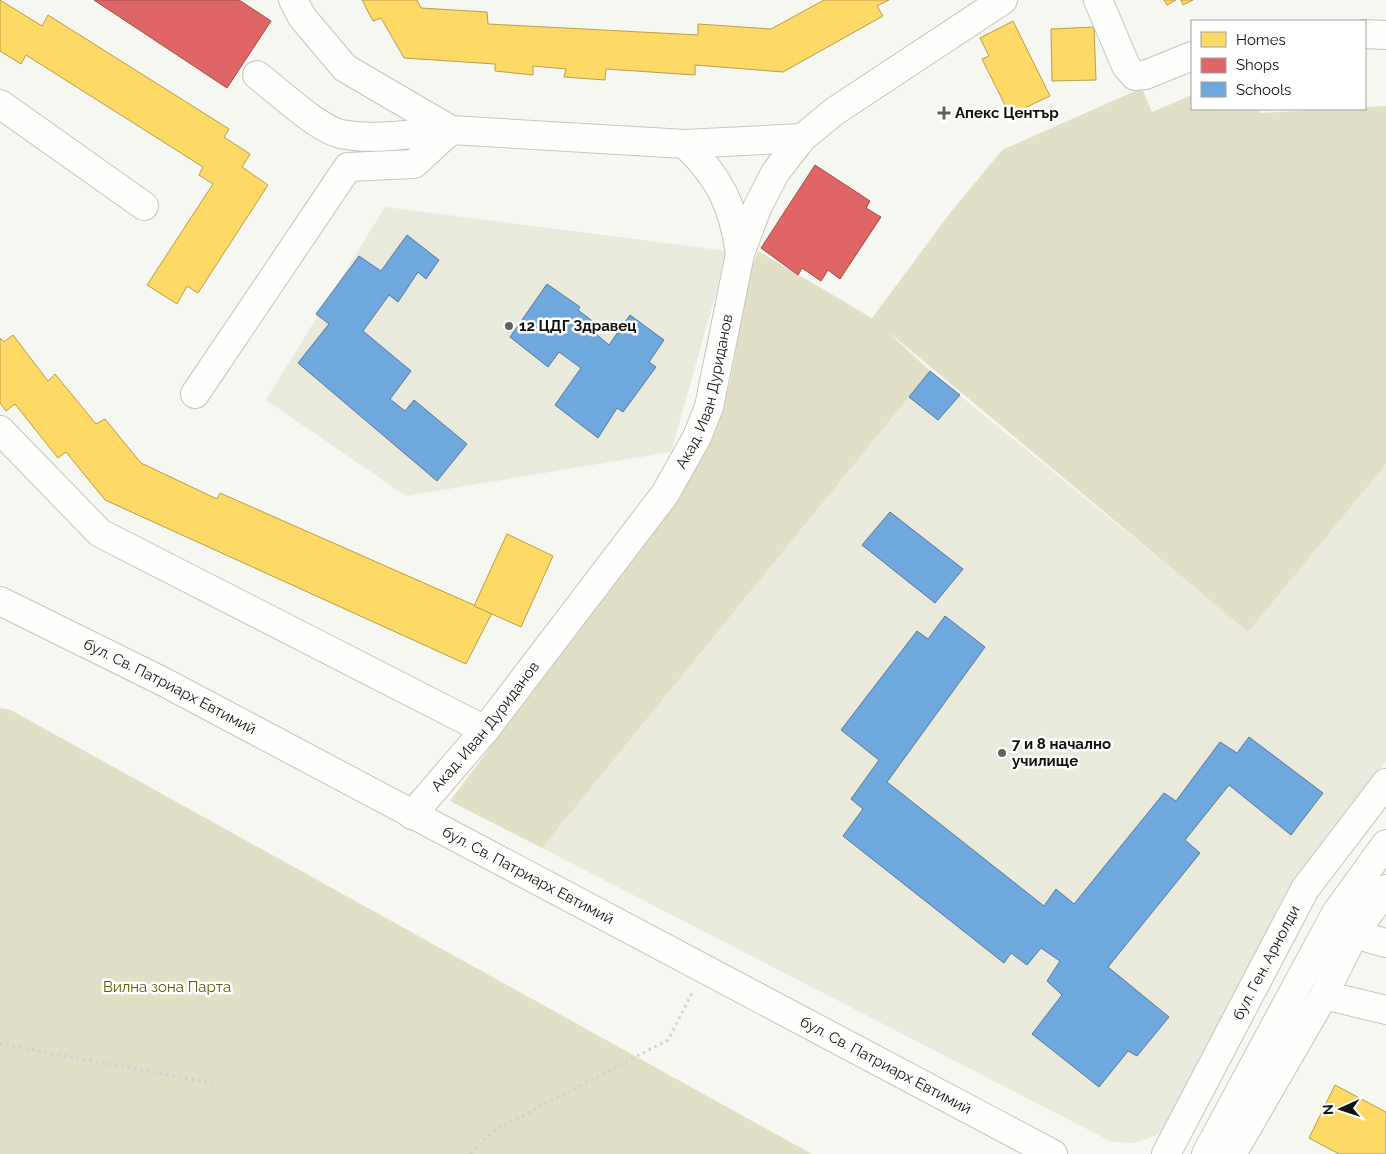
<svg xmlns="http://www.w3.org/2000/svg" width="1386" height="1154" font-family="Raleway,sans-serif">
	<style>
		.built { fill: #e9e9dc }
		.green { fill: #e1e0c7 }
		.homes { fill: #ffd966; stroke: #b89d4b }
		.shops { fill: #e06666; stroke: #a24c4b }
		.schools { fill: #6fa8dc; stroke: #537b9e }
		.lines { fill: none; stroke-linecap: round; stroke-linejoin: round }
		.minor-casing { stroke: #c5c5c0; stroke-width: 30 }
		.path { stroke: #d2d2d1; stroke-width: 3; stroke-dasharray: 2.5 4; stroke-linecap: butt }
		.minor { stroke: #fefefd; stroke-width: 28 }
		.poi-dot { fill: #62625d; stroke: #fff; stroke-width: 2 }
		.labels { text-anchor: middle; stroke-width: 5; stroke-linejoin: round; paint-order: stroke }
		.poi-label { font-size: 15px; font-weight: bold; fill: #11110d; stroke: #fff; text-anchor: start }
		.street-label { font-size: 15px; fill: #11110d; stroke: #fff }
		.park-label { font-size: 15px; fill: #5e5b02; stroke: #fff }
	</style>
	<rect width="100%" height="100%" fill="#f7f7f1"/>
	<g class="built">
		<path d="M385,207L728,251L671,452L406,496L266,400Z"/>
		<path d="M930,371L1248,631L1386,464V762L1317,857L1249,965L1178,1111L1156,1136L1133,1143L1112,1142L542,848Z"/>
	</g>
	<g class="green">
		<path d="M1142,88L1152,112L1192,95V109H1257L1261,113L1386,106V464L1248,632L885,329L930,371L542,848L450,801L683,490L713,431L730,383L748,280L758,251L872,318L950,213L1002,150Z"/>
		<path d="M0,708L9,709L812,1154H0Z"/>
	</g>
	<g class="homes">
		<path d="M0,0L42,26L48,15L229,129L224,137L250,154L242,167L268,185L198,293L187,286L177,304L147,285L213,184L199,175L203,167L26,55L21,64L0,51Z"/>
		<path d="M417,0L421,8L487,12L488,24L698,35V24L771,29L824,0H889L877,6L883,16L783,72L695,65V75L606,69L605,80L564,77L566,69L533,66V75L495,71V64L404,58L381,18L373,21L362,0Z"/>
		<path d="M1164,0H1176L1167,5Z"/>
		<path d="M1181,0H1193L1183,5Z"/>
		<path d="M1013,21L1050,96L1010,115L982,59L989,56L980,38Z"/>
		<path d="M1094,27L1096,80L1052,81L1051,29Z"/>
		<path d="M13,335L48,381L55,374L96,424L105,419L141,463L217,499L220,493L492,613L466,664L105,500L66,452L58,458L15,404L6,411L0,403V338L4,342Z"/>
		<path d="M507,534L553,556L521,627L474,606Z"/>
		<path d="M1335,1085L1386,1112V1154H1339L1309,1138Z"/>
	</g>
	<g class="shops">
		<path d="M94,0H239L271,21L227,88Z"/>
		<path d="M815,165L870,201L866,208L881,217L840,279L828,270L821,281L802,268L798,275L761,248Z"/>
	</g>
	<g class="schools">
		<path d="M407,235L439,260L426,279L418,272L398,302L389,295L363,331L411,371L390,399L405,411L414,400L467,444L437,481L298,363L329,324L316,314L359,256L381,271Z"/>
		<path d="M547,284L580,307L578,310L600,327L596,334L609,345L630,315L664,340L649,362L656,367L623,412L617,408L598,438L555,405L581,368L559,352L548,367L510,337Z"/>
		<path d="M930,371L960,395L938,420L909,397Z"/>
		<path d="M890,512L963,569L935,603L862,545Z"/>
		<path d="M945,616L985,647L887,782L1044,906L1056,889L1074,904L1164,793L1176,801L1220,742L1237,753L1249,737L1323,793L1291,835L1229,785L1185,840L1200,853L1108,967L1169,1017L1137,1056L1128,1051L1099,1087L1032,1034L1062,995L1047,981L1060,961L1041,948L1027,965L1011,953L1004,963L843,836L863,809L851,799L879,760L841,730L917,631L928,639Z"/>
	</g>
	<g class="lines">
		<g class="minor-casing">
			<g id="minor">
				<path d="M293,0L302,17L345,68L451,130L685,144L802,138"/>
				<path d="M1098,0L1126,66L1135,76L1145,75L1192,56"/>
				<path d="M1365,34L1386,35"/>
				<path d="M0,104L144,206"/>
				<path d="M685,144C720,178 733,205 740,253"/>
				<path d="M195,394L348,167L414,164L451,130C418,133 374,141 341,134C318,129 277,90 257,75"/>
				<path d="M0,430L100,533L485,730"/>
				<path id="s1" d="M0,601L162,681L1053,1154"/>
				<path id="s2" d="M412,815L485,730L665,494L697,437L709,407L740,254L757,208L775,173L802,138L835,111L1003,0"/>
				<path d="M1354,934L1386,943"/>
				<path d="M1324,995L1386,1010"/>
				<path id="s3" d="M1166,1154L1305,889L1386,783"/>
				<path d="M1206,1154L1336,913L1386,844"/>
				<path d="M1232,1154L1324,995L1354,934L1386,889"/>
			</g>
		</g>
		<g class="path">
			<path d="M0,1044L217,1084"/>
			<path d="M470,1154L493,1131L668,1040L693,991"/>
		</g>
		<use href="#minor" class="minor"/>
	</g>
	<g class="poi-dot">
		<path d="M941.5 105.5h5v5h5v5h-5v5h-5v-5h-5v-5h5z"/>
		<circle cx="509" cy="326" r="5"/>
		<circle cx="1002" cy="753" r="5"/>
	</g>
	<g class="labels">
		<g class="poi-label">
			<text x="955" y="118">Апекс Център</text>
			<text x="519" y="331">12 ЦДГ Здравец</text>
			<text x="1012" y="749">7 и 8 начално<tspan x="1012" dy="17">училище</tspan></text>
		</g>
		<g class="street-label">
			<text dy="5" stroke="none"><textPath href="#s2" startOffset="520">Акад. Иван Дуриданов</textPath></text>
			<text dy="5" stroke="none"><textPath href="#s1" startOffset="190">бул. Св. Патриарх Евтимий</textPath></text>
			<text dy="5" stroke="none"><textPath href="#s2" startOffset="115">Акад. Иван Дуриданов</textPath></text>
			<text dy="5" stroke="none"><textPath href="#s1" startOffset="595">бул. Св. Патриарх Евтимий</textPath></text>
			<text dy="5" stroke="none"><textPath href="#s3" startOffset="216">бул. Ген. Арнолди</textPath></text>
			<text dy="5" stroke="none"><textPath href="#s1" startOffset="1000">бул. Св. Патриарх Евтимий</textPath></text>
		</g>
		<g class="park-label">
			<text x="167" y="992">Вилна зона Парта</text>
		</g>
	</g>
	<rect x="1191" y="20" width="175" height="90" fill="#ffffff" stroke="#a0a09e"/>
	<rect x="1201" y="32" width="25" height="15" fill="#ffd966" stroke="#a0a09e"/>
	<text x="1236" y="45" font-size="15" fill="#11110d">Homes</text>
	<rect x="1201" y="58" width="25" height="15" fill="#e06666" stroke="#a0a09e"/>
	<text x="1236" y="70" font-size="15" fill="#11110d">Shops</text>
	<rect x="1201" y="82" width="25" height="15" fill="#6fa8dc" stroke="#a0a09e"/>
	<text x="1236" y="95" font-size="15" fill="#11110d">Schools</text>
	<g transform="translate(1341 1109) rotate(267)" stroke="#ffffff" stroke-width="4" paint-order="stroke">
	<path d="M0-4L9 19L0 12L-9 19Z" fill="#11110d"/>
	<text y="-8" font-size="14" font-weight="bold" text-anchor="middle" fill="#11110d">N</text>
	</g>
</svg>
